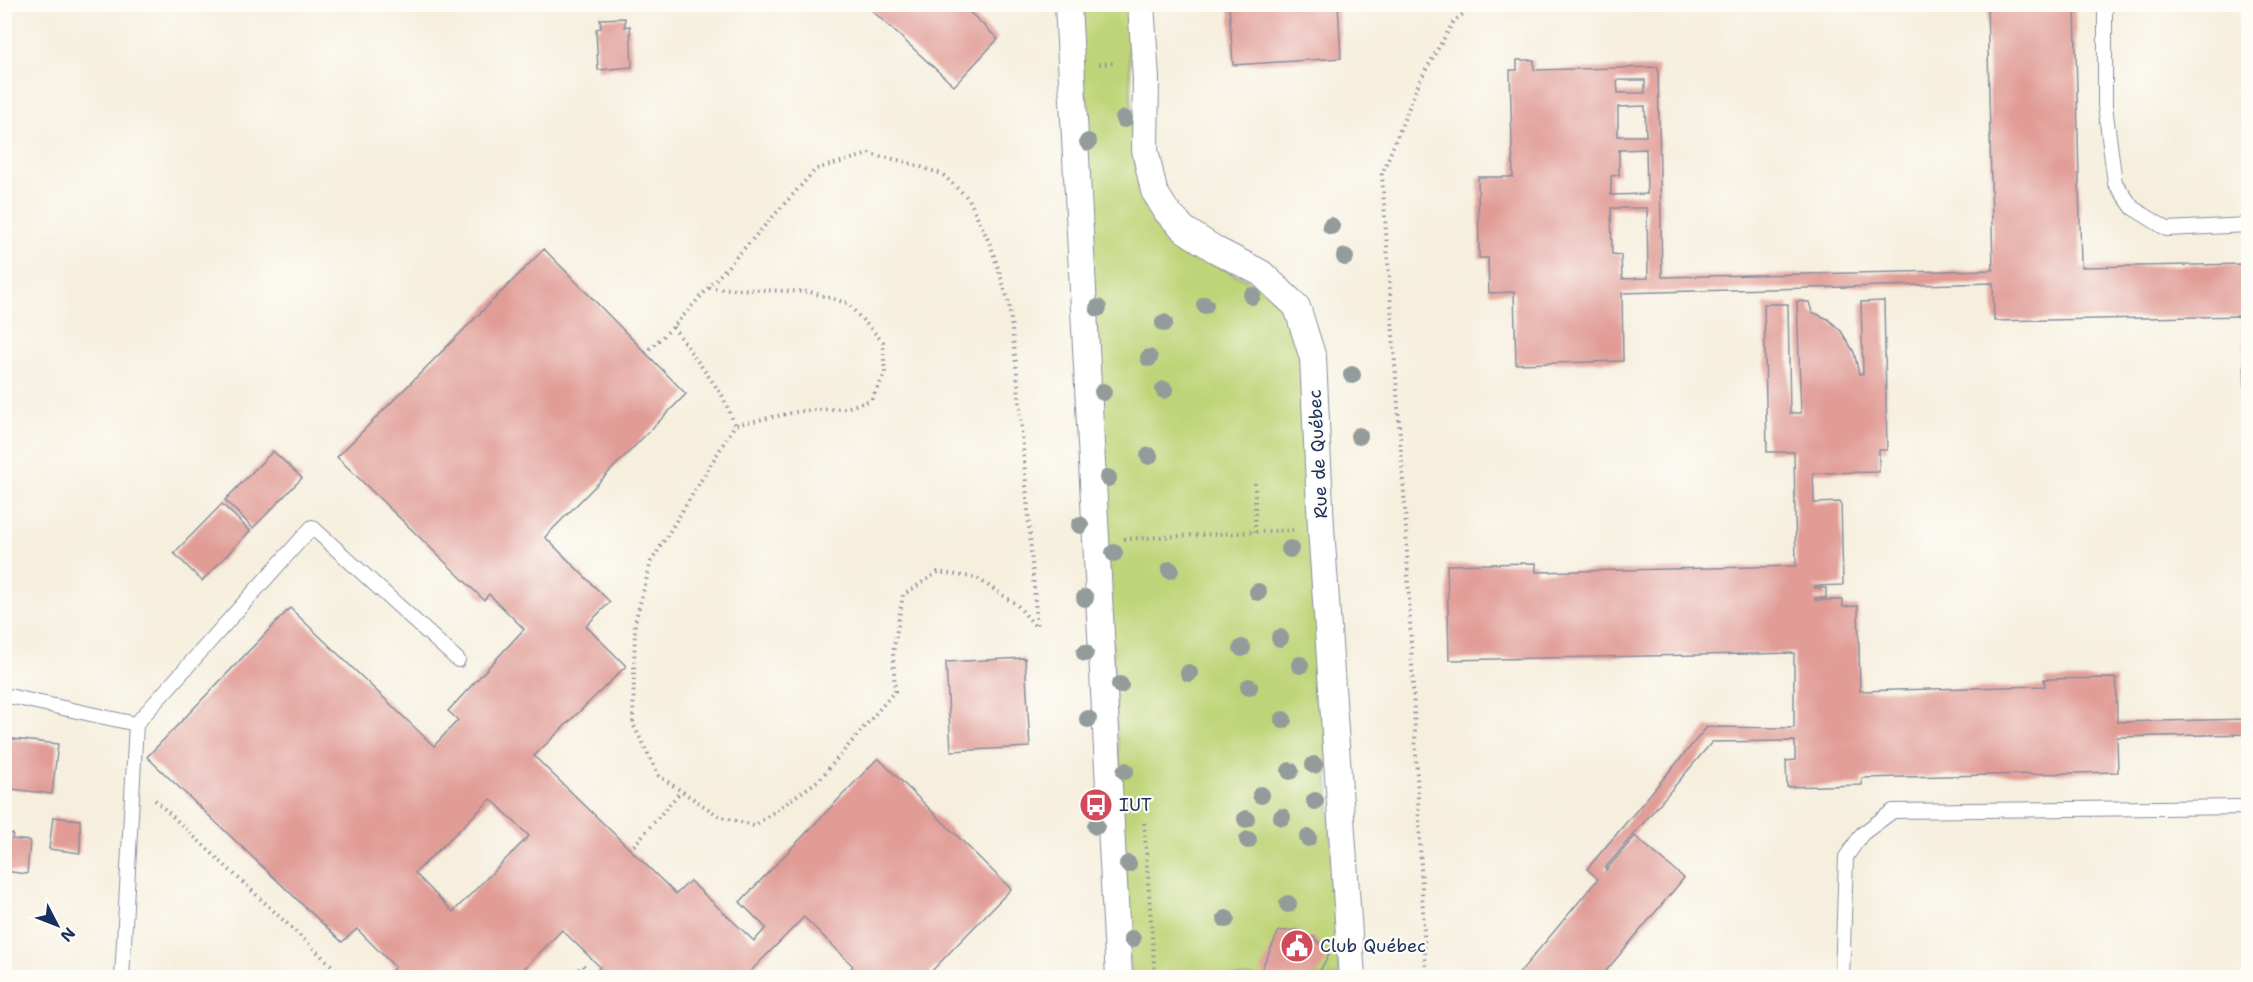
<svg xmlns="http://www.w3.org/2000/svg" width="2253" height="982" font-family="'Shantell Sans',sans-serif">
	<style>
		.green { fill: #bfd478; stroke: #6d826b; stroke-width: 1.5 }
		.building { fill: #e19c96; fill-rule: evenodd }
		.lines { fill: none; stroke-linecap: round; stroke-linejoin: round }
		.service-casing { stroke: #888f9e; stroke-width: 16 }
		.minor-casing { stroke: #888f9e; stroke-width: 28 }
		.path { stroke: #888f9e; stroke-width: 4; stroke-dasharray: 1.5 4.5; stroke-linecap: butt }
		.service { stroke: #fff; stroke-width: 14 }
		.minor { stroke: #fff; stroke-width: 26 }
		.tree { fill: #949c9b }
		.labels { text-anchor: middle; stroke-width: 4.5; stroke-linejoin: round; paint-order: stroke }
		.street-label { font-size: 18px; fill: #1b2f5e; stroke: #fdfcf7 }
		.poi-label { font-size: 18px; fill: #1b2f5e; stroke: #fdfcf7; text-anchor: start }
	</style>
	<rect width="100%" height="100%" fill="#fdfcf7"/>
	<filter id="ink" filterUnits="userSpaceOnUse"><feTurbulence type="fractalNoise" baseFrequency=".0167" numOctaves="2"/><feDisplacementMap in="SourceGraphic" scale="12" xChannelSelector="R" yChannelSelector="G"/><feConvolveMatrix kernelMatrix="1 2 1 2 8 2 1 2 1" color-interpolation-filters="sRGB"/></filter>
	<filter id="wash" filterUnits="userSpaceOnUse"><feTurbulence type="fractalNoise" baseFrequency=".008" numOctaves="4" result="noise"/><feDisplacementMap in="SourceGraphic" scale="24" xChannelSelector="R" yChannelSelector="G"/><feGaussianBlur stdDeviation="1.35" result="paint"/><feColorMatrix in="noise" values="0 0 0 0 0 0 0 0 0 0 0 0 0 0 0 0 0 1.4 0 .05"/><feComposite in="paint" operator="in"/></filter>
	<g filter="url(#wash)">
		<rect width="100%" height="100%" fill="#f6efde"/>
		<path class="green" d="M1075,5H1127L1134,155L1142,190L1154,215L1175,238L1200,257L1263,288L1282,307L1297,332L1305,356L1339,977H1131Z"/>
		<g id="blocks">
			<g class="building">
				<path d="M865,4H961L998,39L954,86Z"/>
				<path d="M1229,4H1338L1341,58L1233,65Z"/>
				<path d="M1987,4H2075L2081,267L2248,264V476H2247L2243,316L1994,321L1993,283L1622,293L1623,361L1516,364L1514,292L1489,293L1488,258H1479L1478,177H1513L1510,70H1517V60H1534V70L1658,67L1662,277L1993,270ZM1617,80H1645V93H1618ZM1645,106L1646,136H1618V107ZM1646,149L1647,194L1611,195V176L1619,175V150ZM1611,208H1647L1648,278L1622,279L1621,255L1612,254Z"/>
				<path d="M625,18V27L630,26L632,67L598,70L596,29L601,28L600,19Z"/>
				<path d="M544,249L686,394L545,537L610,602L586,626L626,666L534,756L676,894L690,881L754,941L766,928L740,902L878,758L1011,889L925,978H842L853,966L804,917L744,978H592L600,967L562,930L515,978H385L395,967L357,929L342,942L147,757L290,608L434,746L458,720L448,711L524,629L489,594L484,600L337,457ZM491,799L529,836L453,912L415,873Z"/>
				<path d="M1797,301L1809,302L1812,312L1828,319L1841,331L1854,352L1859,374H1863L1861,302L1884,301L1887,450H1879V472L1813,473L1814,503L1841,502L1843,585L1815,586V588H1826V598H1815V600H1843V607L1858,606L1860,691L2045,686L2044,679L2116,678L2117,722L2248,719V734L2117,737L2118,772L1862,778V785L1787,787L1786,761L1795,760V741L1712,742L1605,868L1606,870L1635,836L1684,878L1600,978H1515L1598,879L1587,869L1707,727L1794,728V653L1449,660L1447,565L1536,563V572L1796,566L1794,452H1767L1764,304H1788L1790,413H1801Z"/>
				<path d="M273,451L302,478L253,528L225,500Z"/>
				<path d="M222,504L250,531L202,581L174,553Z"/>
				<path d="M1025,658L1030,747L951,751L946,662Z"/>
				<path d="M4,738L58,744L52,794L4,788Z"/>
				<path d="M53,817L80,820V853L49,849Z"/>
				<path d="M4,833L13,834L12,839L30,841L27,874L4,871Z"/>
				<path d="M1298,930L1304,937H1314L1329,955L1318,974L1310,978H1265L1261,970L1279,931Z"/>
			</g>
		</g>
	</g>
	<g filter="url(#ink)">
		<use href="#blocks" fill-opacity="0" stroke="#888f9e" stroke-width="1.5"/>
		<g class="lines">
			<g class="service-casing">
				<g id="service">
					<path d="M2105,4V106L2115,183L2133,208L2167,229L2248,225"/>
					<path d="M4,695L136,724"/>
					<path d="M122,978L136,724L312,527L458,660"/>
					<path d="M1842,978L1846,857L1862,834L1893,811L2248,807"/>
				</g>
			</g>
			<g class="minor-casing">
				<g id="minor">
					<path d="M1068,4L1119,978"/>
					<path d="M1141,4L1146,78L1145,150L1154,191L1167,212L1185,230L1216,250L1261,273L1297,307L1313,358L1321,528L1352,978"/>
				</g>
			</g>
			<g class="path">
				<path d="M1099,64L1116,63"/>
				<path d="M709,288L810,292L847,303L883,342L885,374L871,400L846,408L801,411L735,425"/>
				<path d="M673,327L722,395L735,425L651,562L635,622L633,724L659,776L719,816L754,826L819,780L895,691L893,653L903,595L938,572L977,578L1017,605L1037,628"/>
				<path d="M645,353L673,327L816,169L869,154L903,161L942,174L969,199L991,246L1009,303L1018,382L1037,627"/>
				<path d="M1255,483V532"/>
				<path d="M1124,539L1293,530"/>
				<path d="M155,800L345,978"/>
				<path d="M1144,823L1155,978"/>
				<path d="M630,850L681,791"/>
				<path d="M571,978L583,965L596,978"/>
				<path d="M1426,978L1405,508L1382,174L1420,80L1454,21L1476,4"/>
			</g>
			<use href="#service" class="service"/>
			<use href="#minor" class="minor"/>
		</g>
		<g class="tree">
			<circle cx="1124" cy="119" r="9"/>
			<circle cx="1088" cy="142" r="9"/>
			<circle cx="1331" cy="226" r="9"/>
			<circle cx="1345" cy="257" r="9"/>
			<circle cx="1252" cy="296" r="9"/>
			<circle cx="1205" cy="305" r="9"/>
			<circle cx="1098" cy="308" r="9"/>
			<circle cx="1164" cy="323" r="9"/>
			<circle cx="1149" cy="358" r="9"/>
			<circle cx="1352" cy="375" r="9"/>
			<circle cx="1164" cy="390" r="9"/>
			<circle cx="1103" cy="392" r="9"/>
			<circle cx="1359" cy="436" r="9"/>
			<circle cx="1149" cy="456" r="9"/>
			<circle cx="1108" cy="478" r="9"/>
			<circle cx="1080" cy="525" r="9"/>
			<circle cx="1290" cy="549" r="9"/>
			<circle cx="1114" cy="553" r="9"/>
			<circle cx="1170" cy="570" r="9"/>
			<circle cx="1258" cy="592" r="9"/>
			<circle cx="1085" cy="598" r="9"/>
			<circle cx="1280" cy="638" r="9"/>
			<circle cx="1242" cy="648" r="9"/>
			<circle cx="1085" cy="653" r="9"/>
			<circle cx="1300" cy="665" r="9"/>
			<circle cx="1189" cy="673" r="9"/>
			<circle cx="1120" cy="685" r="9"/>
			<circle cx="1249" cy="687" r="9"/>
			<circle cx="1088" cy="719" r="9"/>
			<circle cx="1283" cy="720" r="9"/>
			<circle cx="1314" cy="765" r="9"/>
			<circle cx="1125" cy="771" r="9"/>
			<circle cx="1290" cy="771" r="9"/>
			<circle cx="1261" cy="795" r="9"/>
			<circle cx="1315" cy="801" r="9"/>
			<circle cx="1282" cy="817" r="9"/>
			<circle cx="1246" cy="819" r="9"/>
			<circle cx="1096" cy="826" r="9"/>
			<circle cx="1308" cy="838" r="9"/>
			<circle cx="1248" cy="840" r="9"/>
			<circle cx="1128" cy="864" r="9"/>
			<circle cx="1288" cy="904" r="9"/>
			<circle cx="1226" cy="919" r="9"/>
			<circle cx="1132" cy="939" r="9"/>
		</g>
	</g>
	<defs>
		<g id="bus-disc" transform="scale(1.725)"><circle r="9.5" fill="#d1495b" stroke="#fdfcf7"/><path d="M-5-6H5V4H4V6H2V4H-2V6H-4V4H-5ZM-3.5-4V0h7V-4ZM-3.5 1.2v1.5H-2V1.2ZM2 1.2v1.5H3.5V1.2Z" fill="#fff"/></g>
		<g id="civic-disc" transform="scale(1.725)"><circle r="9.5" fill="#d1495b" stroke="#fdfcf7"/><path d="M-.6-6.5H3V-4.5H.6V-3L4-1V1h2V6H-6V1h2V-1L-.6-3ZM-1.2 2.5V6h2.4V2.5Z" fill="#fff"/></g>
	</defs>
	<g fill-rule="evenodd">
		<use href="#bus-disc" x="1096" y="805"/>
		<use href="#civic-disc" x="1297" y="946"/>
	</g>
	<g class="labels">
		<g class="street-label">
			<text transform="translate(1318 454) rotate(-93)" y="6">Rue de Québec</text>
		</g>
		<g class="poi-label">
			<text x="1119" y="811">IUT</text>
			<text x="1320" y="952">Club Québec</text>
		</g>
	</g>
	<rect width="2253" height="982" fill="none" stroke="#fdfcf7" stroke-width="24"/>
	<g transform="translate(57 925) rotate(132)" stroke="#fdfcf7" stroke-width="4.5" paint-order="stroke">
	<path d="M0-4.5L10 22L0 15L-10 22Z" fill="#1b2f5e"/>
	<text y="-9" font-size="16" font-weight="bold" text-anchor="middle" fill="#1b2f5e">N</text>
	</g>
</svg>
